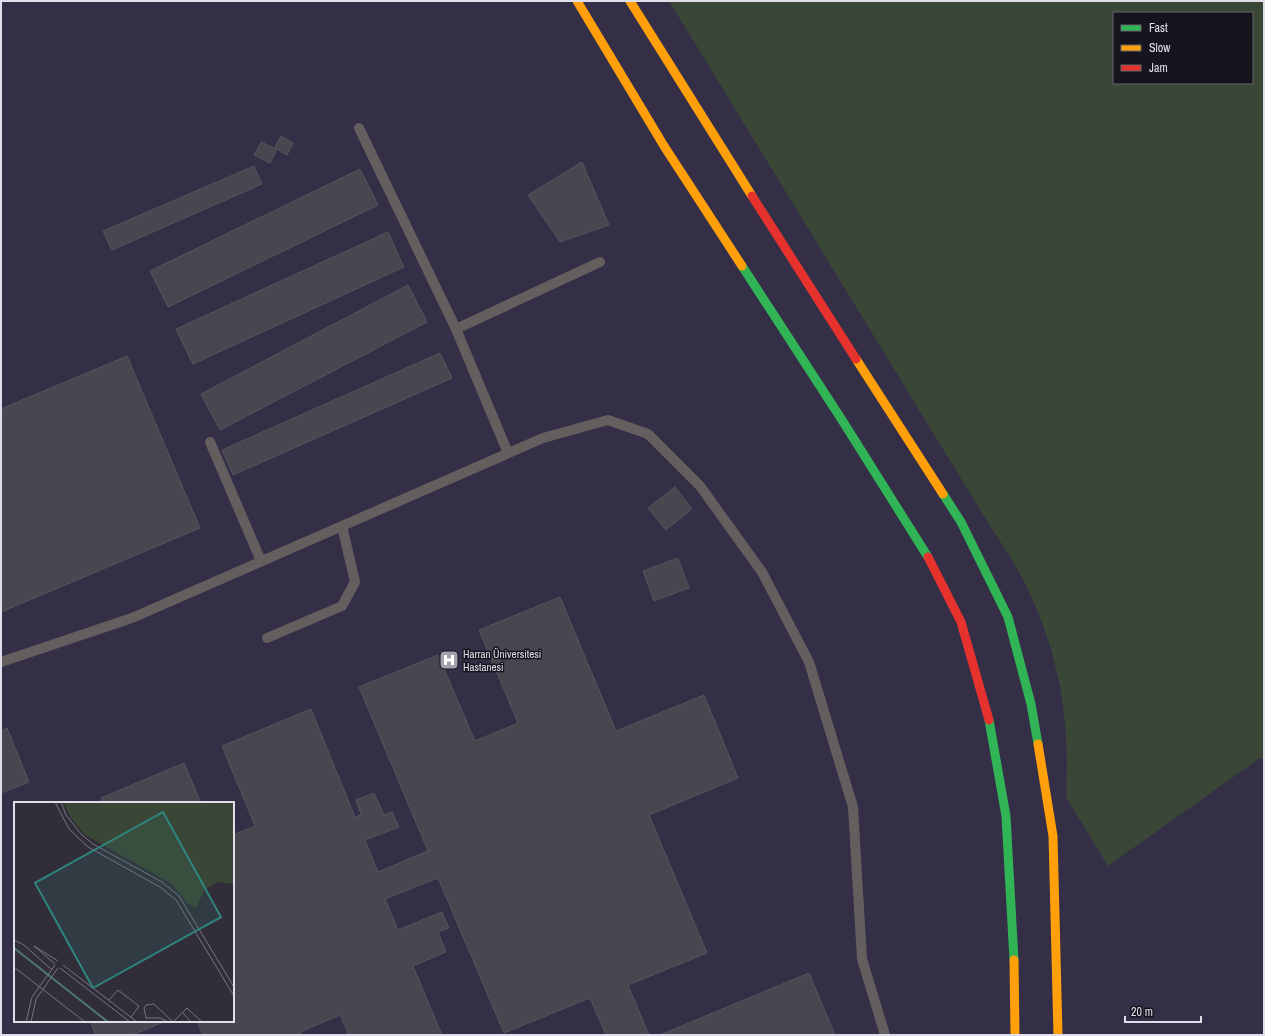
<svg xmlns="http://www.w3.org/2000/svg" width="1265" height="1036" font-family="'Archivo Narrow',sans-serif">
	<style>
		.built { fill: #342f47; fill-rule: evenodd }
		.green { fill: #3a4636; fill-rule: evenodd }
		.building { fill: #48464f; stroke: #56545d }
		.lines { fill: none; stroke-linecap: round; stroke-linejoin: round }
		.lane { stroke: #645f5f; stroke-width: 10 }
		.fast { stroke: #30b455; stroke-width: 9 }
		.slow { stroke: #ff9f0a; stroke-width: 9 }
		.jam { stroke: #e5322d; stroke-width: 9 }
		.labels { text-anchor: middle; stroke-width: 3; stroke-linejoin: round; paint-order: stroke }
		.poi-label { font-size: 11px; fill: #e0deeb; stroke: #16141d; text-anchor: start }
		.inset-river { fill: none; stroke: #4c7678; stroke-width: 2 }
		.inset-road { fill: none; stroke: #777480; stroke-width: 1 }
		.view { fill: #2e8681; fill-opacity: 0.15; stroke: #2e8681; stroke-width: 2 }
		.inset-edge { fill: none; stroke: #e0deeb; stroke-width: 2 }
	</style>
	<rect width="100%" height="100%" fill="#312e39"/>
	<path class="built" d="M1,1H1264V1035H1ZM1114,13H1252V83H1114ZM15,803H233V1021H15Z"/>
	<path class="green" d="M669,1H1264V759L1260,758L1108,866L1066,797L1067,760L1065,723L1060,686L1051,649L1040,617L1026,585L1009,555L990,526ZM1114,13H1252V83H1114Z"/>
	<g class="building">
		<path d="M281,136L293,143L287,155L277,149L270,163L254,155L261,142L274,148Z"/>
		<path d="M582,162L609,225L560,242L528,195Z"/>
		<path d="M254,166L262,184L112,250L103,231Z"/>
		<path d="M360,169L378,205L168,307L150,271Z"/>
		<path d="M388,232L404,267L193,364L176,329Z"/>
		<path d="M408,285L427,322L220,430L201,394Z"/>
		<path d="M440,353L452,378L233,475L222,450Z"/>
		<path d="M127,356L200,528L1,612V409Z"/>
		<path d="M675,487L692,509L666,530L648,508Z"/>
		<path d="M678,558L689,588L654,601L643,571Z"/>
		<path d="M560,597L616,731L704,695L738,778L649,815L707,953L628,985L649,1035H606L590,998L504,1033L438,878L385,899L398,930L442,912L449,928L438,932L446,952L413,966L442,1035H349L340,1015L300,1032L301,1035H203L197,1021H233V835L255,826L222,746L311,709L355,817L361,815L356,800L374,793L384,815L392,812L399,827L365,840L378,872L428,851L359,687L438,655L475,741L518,723L479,630Z"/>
		<path d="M7,728L29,782L1,793V731Z"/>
		<path d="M184,763L201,803H103L101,798Z"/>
		<path d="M809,973L835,1035H660Z"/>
		<path d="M90,1021H166L132,1035H96Z"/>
	</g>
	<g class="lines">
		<g class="lane">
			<path d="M359,128L456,329L508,453"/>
			<path d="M456,329L600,262"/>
			<path d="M210,442L261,561"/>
			<path d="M267,638L342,606L355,582L342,526"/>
			<path d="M1,662L132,618L543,438L608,420L648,434L700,486L762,572L809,662L853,807L862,959L885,1035"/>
		</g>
		<g class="fast">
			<path d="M742,266L842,420L928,557"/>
			<path d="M943,494L961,522L1008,617L1031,704L1038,744"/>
			<path d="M989,720L1006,816L1014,960"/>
		</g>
		<g class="slow">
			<path d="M577,1L664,146L742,266"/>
			<path d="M630,1L752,196"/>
			<path d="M856,359L943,494"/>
			<path d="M1038,744L1053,836L1058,1035"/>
			<path d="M1014,960L1015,1035"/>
		</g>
		<g class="jam">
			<path d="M752,196L856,359"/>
			<path d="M928,557L961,622L989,720"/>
		</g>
	</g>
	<defs>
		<g id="hospital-square" transform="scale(1)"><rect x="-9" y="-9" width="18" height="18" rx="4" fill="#a3a0ad" stroke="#16141d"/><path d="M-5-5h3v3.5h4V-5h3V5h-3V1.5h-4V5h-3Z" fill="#fff"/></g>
	</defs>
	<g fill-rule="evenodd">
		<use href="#hospital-square" x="449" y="660"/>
	</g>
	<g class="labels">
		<g class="poi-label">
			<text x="463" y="658">Harran Üniversitesi<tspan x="463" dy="13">Hastanesi</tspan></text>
		</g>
	</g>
	<g transform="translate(14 802)">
		<rect width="220" height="220" fill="#312e39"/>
		<path d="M49,0H220V82L204,80L191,87L182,106L174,102L158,82L70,32L57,16Z" fill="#3a4636"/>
		<path class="inset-river" d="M0,146L94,220"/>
		<path class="inset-road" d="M41,0L55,27L74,45L146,85L162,98L220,194M47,0L52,13L67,32L79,42L148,80L165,94L220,185M0,138L10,143L38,168M41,162L20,144L44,159M49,163L123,220M0,165L71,220M46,166L116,220M95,198L104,188L125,204L117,215M168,210L177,220M12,220L18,195L41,163M17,220L22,197L44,166M154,220L146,216H132L130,206L132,203L140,202L159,220M159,220L173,206L188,220"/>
		<path class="view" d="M149,10L207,115L79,186L21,81Z"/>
		<rect width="220" height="220" class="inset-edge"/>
	</g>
	<rect width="1265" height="1036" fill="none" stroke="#e0deeb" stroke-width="4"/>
	<rect x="1113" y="12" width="140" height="72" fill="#16141d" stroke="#67656f"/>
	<rect x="1121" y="25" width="20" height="6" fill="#30b455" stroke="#67656f"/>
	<text x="1149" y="32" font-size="12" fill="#e0deeb">Fast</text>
	<rect x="1121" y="45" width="20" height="6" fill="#ff9f0a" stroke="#67656f"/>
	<text x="1149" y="52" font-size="12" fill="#e0deeb">Slow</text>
	<rect x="1121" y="65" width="20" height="6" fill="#e5322d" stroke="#67656f"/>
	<text x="1149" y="72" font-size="12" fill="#e0deeb">Jam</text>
	<path d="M1125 1016v6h76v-6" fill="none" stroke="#e0deeb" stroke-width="2"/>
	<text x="1131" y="1016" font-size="12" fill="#e0deeb" stroke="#16141d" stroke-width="3" paint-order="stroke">20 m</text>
</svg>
